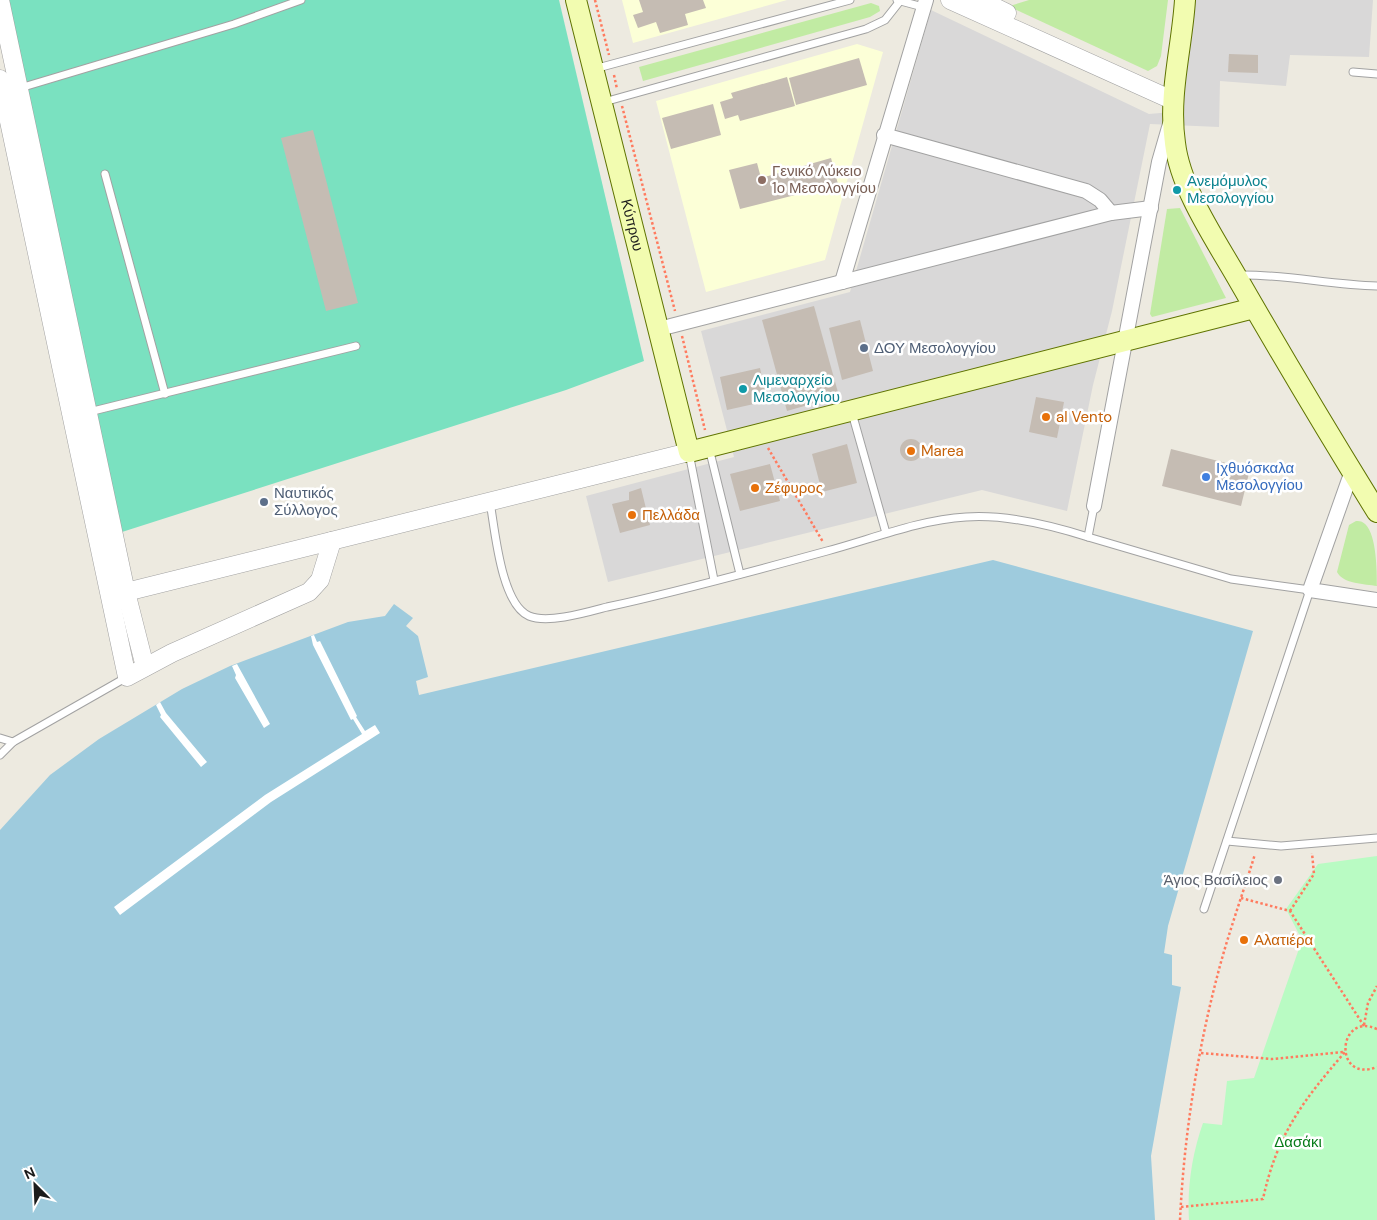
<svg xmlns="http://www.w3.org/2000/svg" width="1377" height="1220" font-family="'DM Sans',sans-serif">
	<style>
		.residential { fill: #d9d8d8 }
		.education { fill: #fcffd7 }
		.grass { fill: #c1eba3 }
		.park { fill: #b9fbc3 }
		.pitch { fill: #7ae1c0 }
		.water { fill: #9ecbdd }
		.pier { fill: #fff }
		.building { fill: #c5bcb3 }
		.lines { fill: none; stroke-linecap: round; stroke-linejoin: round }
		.service-casing { stroke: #a2a2a2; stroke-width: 9 }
		.minor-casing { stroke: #a2a2a2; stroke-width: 16 }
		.tertiary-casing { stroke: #a2a2a2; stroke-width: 19 }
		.secondary-casing { stroke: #5f7301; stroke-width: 22 }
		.path { stroke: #ff7b5f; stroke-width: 2.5; stroke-dasharray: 2.5 2.5; stroke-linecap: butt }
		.service { stroke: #fff; stroke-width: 7 }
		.minor { stroke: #fff; stroke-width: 14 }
		.tertiary { stroke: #fff; stroke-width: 18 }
		.secondary { stroke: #f2fcb0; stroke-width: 20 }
		.education-dot { fill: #8d6e63; stroke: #fff; stroke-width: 2 }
		.culture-dot { fill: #0f9aa8; stroke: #fff; stroke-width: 2 }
		.service-dot { fill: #5c6f8a; stroke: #fff; stroke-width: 2 }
		.food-dot { fill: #e8710a; stroke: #fff; stroke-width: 2 }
		.shop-dot { fill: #3f7fe0; stroke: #fff; stroke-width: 2 }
		.worship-dot { fill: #6b7280; stroke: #fff; stroke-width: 2 }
		.labels { text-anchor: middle; stroke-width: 5; stroke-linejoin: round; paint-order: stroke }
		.education-label { font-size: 15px; fill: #785e54; stroke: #fff; text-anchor: start }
		.culture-label { font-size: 15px; fill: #0d838f; stroke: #fff; text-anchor: start }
		.street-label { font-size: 15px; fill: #1b1b1b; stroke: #fff }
		.service-label { font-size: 15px; fill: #4e5e75; stroke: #fff; text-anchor: start }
		.food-label { font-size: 15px; fill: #c56008; stroke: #fff; text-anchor: start }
		.shop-label { font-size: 15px; fill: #366cbe; stroke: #fff; text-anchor: start }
		.worship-label { font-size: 15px; fill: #5b616d; stroke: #fff; text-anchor: end }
		.park-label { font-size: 15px; fill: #077b19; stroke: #fff }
	</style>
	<rect width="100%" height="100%" fill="#edeae0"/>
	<path class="residential" d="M1193,0H1373L1369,57L1290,55L1286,86L1220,81L1219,127L1150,124L1112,311L1093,385L1067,511L982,490L608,582L586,496L734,457L701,331L850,292L931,10L1149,114L1183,111L1185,61Z"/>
	<g class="education">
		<path d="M622,0H787L633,43Z"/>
		<path d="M857,44L883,52L825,260L706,292L656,101Z"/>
	</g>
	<g class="grass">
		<path d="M1029,0H1168L1161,56L1157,66L1148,71L1010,7L1013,5Z"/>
		<path d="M871,3L879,6L880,11L870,17L643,81L639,67Z"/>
		<path d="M1180,208L1226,298L1152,317L1150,314L1167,209Z"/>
		<path d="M1356,521C1377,518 1377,570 1377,586C1365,584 1343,584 1337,572L1349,525Z"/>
	</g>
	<path class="park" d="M1377,856V1220H1189C1187,1187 1192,1154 1203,1123L1222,1125L1227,1081L1254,1078L1302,940L1286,909L1318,864Z"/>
	<path class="pitch" d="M7,0H559L644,361L566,390L122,532Z"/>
	<path class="water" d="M993,560L1253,631L1168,926L1164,953L1172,955V985L1181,987L1151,1156L1155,1220H0V830L50,775L99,739L182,689L230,666L348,622L385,616L394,604L413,618L406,626L418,636L428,677L416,681L419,695Z"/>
	<g class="pier">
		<path d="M314,635L317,642L320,641L357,716L356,717L365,731L375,725L380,733L271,802L120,915L114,907L265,795L362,734L353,719L351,720L313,645L311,636Z"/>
		<path d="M237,664L270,724L264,728L235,678L236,675L232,666Z"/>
		<path d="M160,702L166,713L207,762L201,767L160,717L161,715L156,705Z"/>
	</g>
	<g class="building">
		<path d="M639,0H703L706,8L685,14L688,25L660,33L656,22L638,28L633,15L643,12Z"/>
		<path d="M1229,54L1258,55V73L1228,72Z"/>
		<path d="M859,58L867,85L796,105L789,78Z"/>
		<path d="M787,77L795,106L740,121L738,115L725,119L720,102L733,98L731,93Z"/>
		<path d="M713,104L721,135L671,149L662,118Z"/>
		<path d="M313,130L358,303L326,311L281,138Z"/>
		<path d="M831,158L838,184L740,209L729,170L757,163L761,178Z"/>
		<path d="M814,306L839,396L787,411L762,320Z"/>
		<path d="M860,320L873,371L842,380L829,328Z"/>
		<path d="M760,368L767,401L727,410L720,377Z"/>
		<path d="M1036,397L1064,402L1057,438L1029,432Z"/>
		<circle cx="911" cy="450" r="11"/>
		<path d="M847,444L857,483L822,492L812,454Z"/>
		<path d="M1171,449L1250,469L1241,506L1162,486Z"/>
		<path d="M770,464L780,501L740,511L730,474Z"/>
		<path d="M641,488L650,525L620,533L612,504L629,500V492Z"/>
	</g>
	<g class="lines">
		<g class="service-casing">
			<g id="service">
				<path d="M897,0L923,7"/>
				<path d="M594,69L850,0"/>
				<path d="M1353,72L1377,74"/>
				<path d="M20,88L234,24L301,0"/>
				<path d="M604,102L866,29L885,20L900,1"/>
				<path d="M105,174L165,394"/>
				<path d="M1239,275C1285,274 1331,285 1377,286"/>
				<path d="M89,412L356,346"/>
				<path d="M852,413L886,533"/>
				<path d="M709,448L740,574"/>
				<path d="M689,453L714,580"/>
				<path d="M490,502C495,530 501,604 529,616C548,624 588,612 607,607C681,591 754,571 827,551C872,539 918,520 966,517C1006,514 1050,525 1088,537"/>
				<path d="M1094,506L1088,537L1231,579L1310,590L1204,909"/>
				<path d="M0,738L13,742"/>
				<path d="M0,755L13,742L127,677"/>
				<path d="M1227,841L1281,846L1377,838"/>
			</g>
		</g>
		<g class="minor-casing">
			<g id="minor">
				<path d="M884,135L1086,191L1100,200L1111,213"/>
				<path d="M842,282L926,0"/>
				<path d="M659,329L1111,213L1151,208"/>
				<path d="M1352,471L1310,590L1377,600"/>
				<path d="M1094,506L1159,162L1170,124"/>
			</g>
		</g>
		<g class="tertiary-casing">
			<g id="tertiary">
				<path d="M0,0L126,592L145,667"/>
				<path d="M950,0L1172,100"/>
				<path d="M980,0L1007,13"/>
				<path d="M0,79L127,677L172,653L309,592L320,580L332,541"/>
				<path d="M114,595L689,452"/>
			</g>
		</g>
		<g class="secondary-casing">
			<g id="secondary">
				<path id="s1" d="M576,0L689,452L1254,308"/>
				<path d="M1185,0C1182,48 1168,95 1175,143C1180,187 1213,236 1235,274C1281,354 1328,433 1377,512"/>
			</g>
		</g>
		<g class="path">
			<path d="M595,0L609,55"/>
			<path d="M614,75L617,89"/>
			<path d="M622,106L675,311"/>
			<path d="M682,336L705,430"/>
			<path d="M768,448L823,542"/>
			<path d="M1241,898L1290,911L1364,1026"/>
			<path d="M1290,911L1314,874L1312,853"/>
			<path d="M1364,1025L1368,1003L1377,986"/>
			<path d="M1377,1029C1337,1011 1333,1084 1377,1067"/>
			<path d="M1201,1053L1272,1059L1344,1052"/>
			<path d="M1181,1207L1263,1199C1277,1134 1303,1101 1345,1052"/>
			<path d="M1180,1220C1184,1134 1198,1046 1221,962C1231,926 1244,890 1255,854"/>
		</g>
		<use href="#service" class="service"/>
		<use href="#minor" class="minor"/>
		<use href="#tertiary" class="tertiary"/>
		<use href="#secondary" class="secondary"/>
	</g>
	<circle class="education-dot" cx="762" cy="180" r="5"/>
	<g class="culture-dot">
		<circle cx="1177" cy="190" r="5"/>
		<circle cx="743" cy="389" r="5"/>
	</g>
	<g class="service-dot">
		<circle cx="864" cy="348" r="5"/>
		<circle cx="264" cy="502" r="5"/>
	</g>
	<g class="food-dot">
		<circle cx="1046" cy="417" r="5"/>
		<circle cx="911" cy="451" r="5"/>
		<circle cx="755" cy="488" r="5"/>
		<circle cx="632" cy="515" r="5"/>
		<circle cx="1244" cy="940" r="5"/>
	</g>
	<circle class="shop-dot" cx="1206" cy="477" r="5"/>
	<circle class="worship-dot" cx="1278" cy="880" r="5"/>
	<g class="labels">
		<g class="education-label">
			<text x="772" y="176">Γενικό Λύκειο<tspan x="772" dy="17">1ο Μεσολογγίου</tspan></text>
		</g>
		<g class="culture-label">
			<text x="1187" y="186">Ανεμόμυλος<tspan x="1187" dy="17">Μεσολογγίου</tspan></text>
			<text x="753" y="385">Λιμεναρχείο<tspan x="753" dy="17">Μεσολογγίου</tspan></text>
		</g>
		<g class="street-label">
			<text dy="5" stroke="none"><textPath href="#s1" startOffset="232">Κύπρου</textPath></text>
		</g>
		<g class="service-label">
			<text x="874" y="353">ΔΟΥ Μεσολογγίου</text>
			<text x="274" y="498">Ναυτικός<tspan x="274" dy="17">Σύλλογος</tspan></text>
		</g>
		<g class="food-label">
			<text x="1056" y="422">al Vento</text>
			<text x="921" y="456">Marea</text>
			<text x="765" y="493">Ζέφυρος</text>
			<text x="642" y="520">Πελλάδα</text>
			<text x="1254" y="945">Αλατιέρα</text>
		</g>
		<g class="shop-label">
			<text x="1216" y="473">Ιχθυόσκαλα<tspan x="1216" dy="17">Μεσολογγίου</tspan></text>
		</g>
		<g class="worship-label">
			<text x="1268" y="885">Άγιος Βασίλειος</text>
		</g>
		<g class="park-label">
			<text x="1298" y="1147">Δασάκι</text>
		</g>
	</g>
	<g transform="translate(35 1185) rotate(336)" stroke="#ffffff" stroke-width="4" paint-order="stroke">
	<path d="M0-4L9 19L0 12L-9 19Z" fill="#1b1b1b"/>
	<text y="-8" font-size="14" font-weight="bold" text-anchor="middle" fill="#1b1b1b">N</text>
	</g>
</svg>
